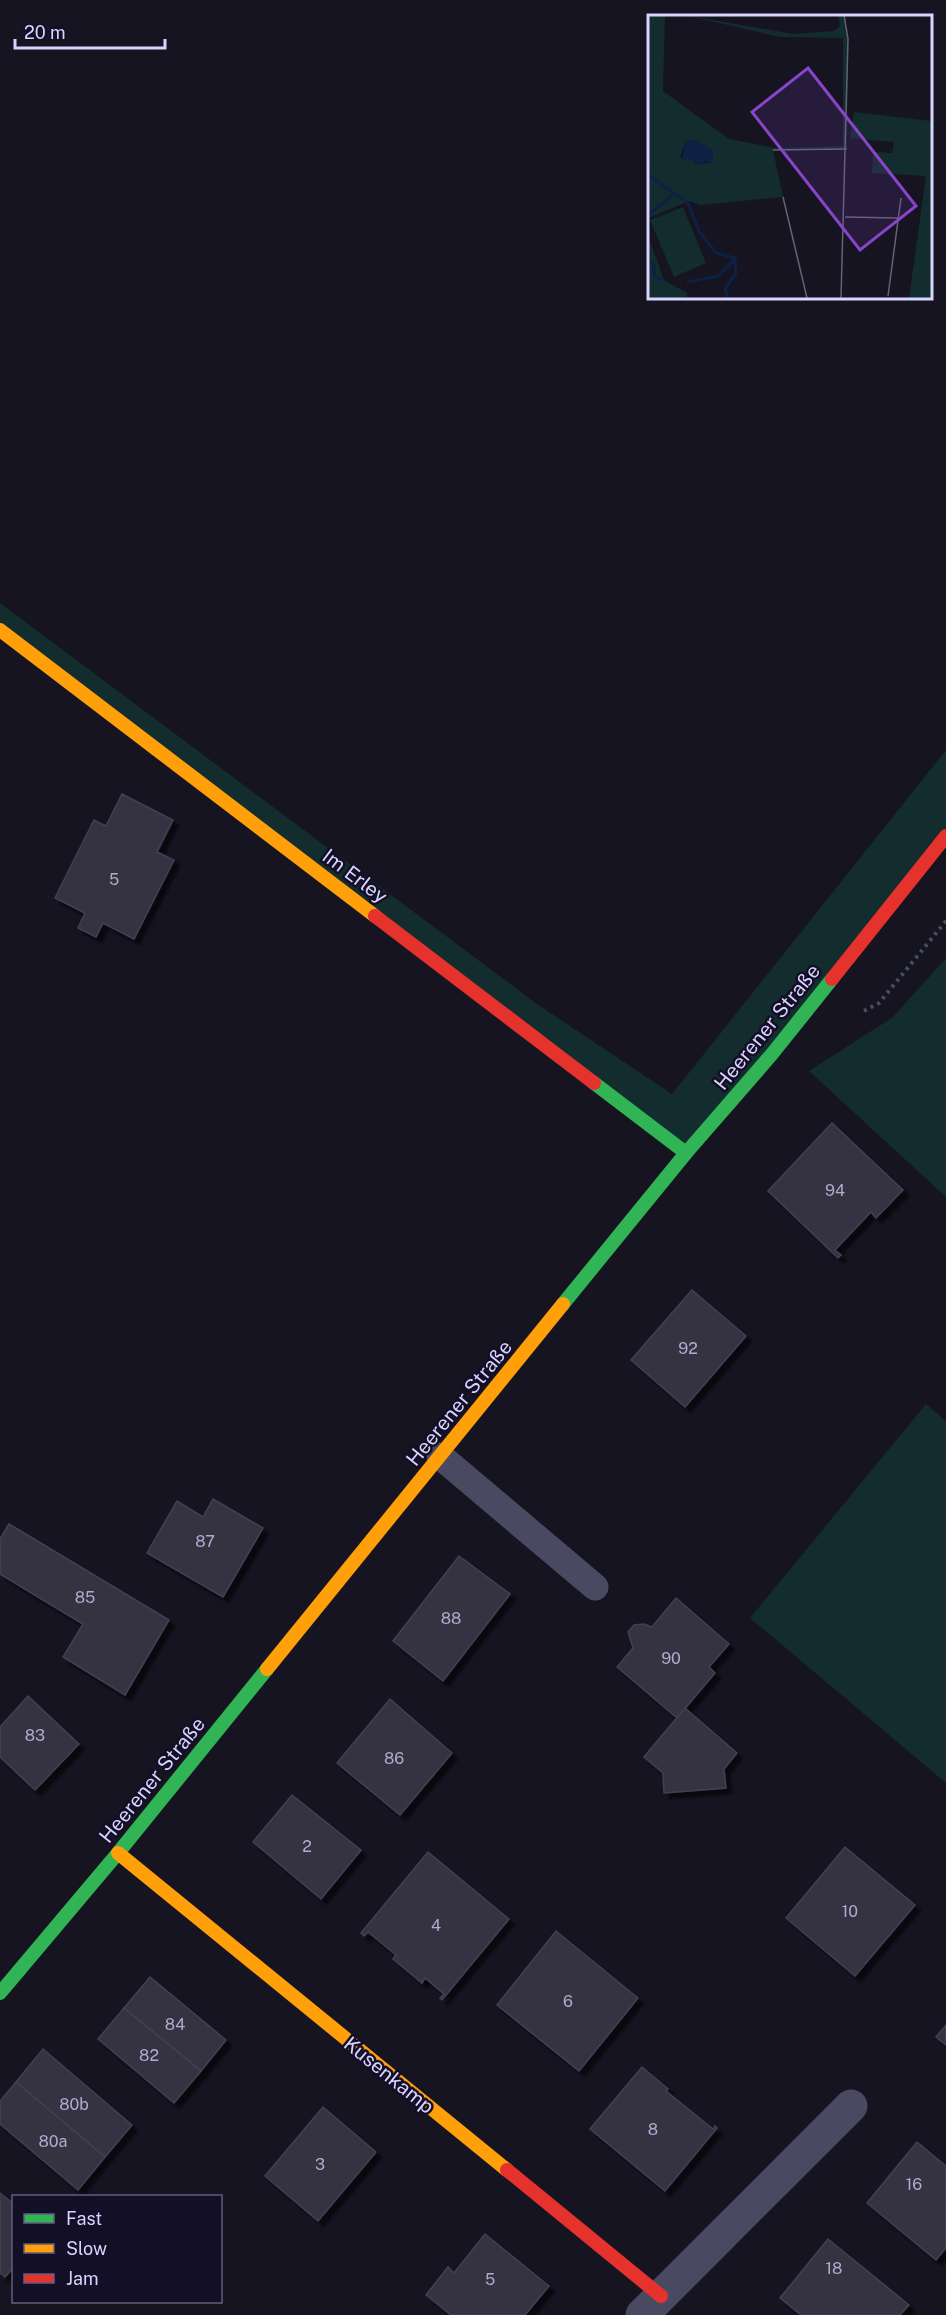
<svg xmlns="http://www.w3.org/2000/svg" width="946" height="2315" font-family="'Public Sans',sans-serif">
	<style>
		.green { fill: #132c2d }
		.building { fill: #343243; stroke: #433f54; stroke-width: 1.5; filter: url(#shadow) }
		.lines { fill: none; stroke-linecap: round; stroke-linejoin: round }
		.path { stroke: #44505f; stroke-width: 4; stroke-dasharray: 3 4.5; stroke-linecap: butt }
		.lane { stroke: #4a4962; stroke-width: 27 }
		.street { stroke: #4a4962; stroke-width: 33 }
		.fast { stroke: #30b455; stroke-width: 14 }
		.slow { stroke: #ff9f0a; stroke-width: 14 }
		.jam { stroke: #e5322d; stroke-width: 14 }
		.labels { text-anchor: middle; stroke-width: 5; stroke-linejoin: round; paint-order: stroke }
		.number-label { font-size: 16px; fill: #b0acd0 }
		.street-label { font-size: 20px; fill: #d9d4ff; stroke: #130f26 }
		.inset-river { fill: none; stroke: #0d2144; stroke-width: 3 }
		.inset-road { fill: none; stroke: #64617a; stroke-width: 1.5 }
		.view { fill: #8945c9; fill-opacity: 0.15; stroke: #8945c9; stroke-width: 3 }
		.inset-edge { fill: none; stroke: #d9d4ff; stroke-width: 3 }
	</style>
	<defs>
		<filter id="shadow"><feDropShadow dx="5.5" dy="5.5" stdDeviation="1.5" flood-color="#0009"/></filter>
	</defs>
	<rect width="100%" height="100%" fill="#161421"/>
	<g class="green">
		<path d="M0,603L537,1004L672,1094L946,750V831L686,1153L0,630Z"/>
		<path d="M946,958V1197L809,1071L893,1017Z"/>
		<path d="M926,1404L946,1421V1783L750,1618Z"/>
	</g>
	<g class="building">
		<path d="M122,794L173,820L157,852L174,860L134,939L103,923L96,937L78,928L85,913L55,898L94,820L106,826Z"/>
		<path d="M832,1123L903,1190L876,1218L871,1212L835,1250L841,1255L838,1258L768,1191Z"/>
		<path d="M692,1290L746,1336L685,1407L631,1360Z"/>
		<path d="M213,1499L263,1528L223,1597L147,1553L177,1501L203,1517Z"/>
		<path d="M9,1524L169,1620L125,1695L63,1657L83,1624L0,1574V1539Z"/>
		<path d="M459,1556L510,1594L443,1681L393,1641Z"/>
		<path d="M676,1598L729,1644L709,1667L715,1673L677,1718L617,1667L633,1648L628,1632L634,1625L644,1624L652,1627Z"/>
		<path d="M28,1696L79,1744L35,1790L0,1757V1727Z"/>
		<path d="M390,1699L452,1753L400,1815L337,1763Z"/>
		<path d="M685,1708L737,1753L724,1769L726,1788L664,1793L663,1773L644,1757Z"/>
		<path d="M292,1795L361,1850L321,1899L253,1842Z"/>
		<path d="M845,1847L915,1905L855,1976L786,1918Z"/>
		<path d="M428,1852L509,1919L442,2000L440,1998L444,1994L425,1978L422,1983L393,1959L396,1955L368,1932L364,1936L361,1933Z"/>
		<path d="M556,1931L638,1998L579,2071L497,2005Z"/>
		<path d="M150,1977L226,2040L201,2071L124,2008Z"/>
		<path d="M124,2008L201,2071L174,2103L98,2039Z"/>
		<path d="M946,2025V2045L936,2037Z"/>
		<path d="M43,2049L132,2125L105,2157L16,2082Z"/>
		<path d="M642,2067L668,2089L666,2091L713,2129L715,2126L717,2128L665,2191L590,2129Z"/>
		<path d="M16,2082L105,2157L78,2190L0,2124V2101Z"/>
		<path d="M323,2107L376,2152L318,2221L265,2176Z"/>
		<path d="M917,2142L946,2166V2248L936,2260L867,2203Z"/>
		<path d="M0,2193L14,2204V2267L5,2277L0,2273Z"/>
		<path d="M485,2234L549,2286L525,2315H451L426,2295L448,2267L454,2273Z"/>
		<path d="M828,2239L909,2305L900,2315H801L780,2298Z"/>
	</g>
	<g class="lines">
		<path class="path" d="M864,1011L879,1003L946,921"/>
		<path class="lane" d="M440,1456L595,1587"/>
		<path class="street" d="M642,2315L851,2106"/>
		<g class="fast">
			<path d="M594,1083L686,1153"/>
			<path d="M563,1304L686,1153L772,1054L832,979"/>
			<path d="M0,1993L118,1853L267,1669"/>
		</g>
		<g class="slow">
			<path d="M0,630L375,916"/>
			<path d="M267,1669L563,1304"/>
			<path d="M118,1853L507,2170"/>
		</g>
		<g class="jam">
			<path d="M375,916L594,1083"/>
			<path d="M832,979L946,836"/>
			<path d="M507,2170L661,2296"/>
		</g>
	</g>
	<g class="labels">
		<g class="number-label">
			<text x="114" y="885">5</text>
			<text x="835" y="1196">94</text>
			<text x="688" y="1354">92</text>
			<text x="205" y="1547">87</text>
			<text x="85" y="1603">85</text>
			<text x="451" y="1624">88</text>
			<text x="671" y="1664">90</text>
			<text x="35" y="1741">83</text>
			<text x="394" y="1764">86</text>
			<text x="307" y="1852">2</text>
			<text x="850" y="1917">10</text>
			<text x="436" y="1931">4</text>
			<text x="568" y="2007">6</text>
			<text x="175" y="2030">84</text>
			<text x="149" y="2061">82</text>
			<text x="74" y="2110">80b</text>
			<text x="653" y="2135">8</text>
			<text x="53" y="2147">80a</text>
			<text x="320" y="2170">3</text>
			<text x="914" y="2190">16</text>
			<text x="834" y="2274">18</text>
			<text x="490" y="2285">5</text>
		</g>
		<g class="street-label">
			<text transform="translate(355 876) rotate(37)" y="7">Im Erley</text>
			<text transform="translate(767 1027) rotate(-51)" y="7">Heerener Straße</text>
			<text transform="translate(459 1403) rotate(-51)" y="7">Heerener Straße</text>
			<text transform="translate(152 1780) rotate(-51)" y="7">Heerener Straße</text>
			<text transform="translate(389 2075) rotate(39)" y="7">Kusenkamp</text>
		</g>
	</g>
	<g transform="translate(648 15)">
		<rect width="284" height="284" fill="#161421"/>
		<path d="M0,0H17L15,76L81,124L127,133L195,131V23L132,22L36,0L145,19L186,16L192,11L190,0H196L200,24L199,134L125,135L135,182L52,190L42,186L0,203ZM53,128L63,148L47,149L44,144L32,143L36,130ZM206,97L283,106V283H261L278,161L224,158L225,137L244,138L246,127L202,123ZM35,192L58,248L26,262L2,205ZM0,221L16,265L39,278V283H0Z" fill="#132c2d" fill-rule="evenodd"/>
		<path d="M49,125L65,135V149L57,146L50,151L43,144L34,145L37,126Z" fill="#0d2144"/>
		<path class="inset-river" d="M0,160L40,188L51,216L68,238L87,243L88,258L77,274L80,283M0,200L27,178M0,246L5,248L7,262L15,265M39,267L70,261L86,245"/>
		<path class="inset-road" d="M125,135L199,134M135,182L159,283M197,202L250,203M240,281L253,183M193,283L200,24L196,0"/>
		<path class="view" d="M160,53L268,191L212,235L104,97Z"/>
		<rect width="284" height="284" class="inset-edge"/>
	</g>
	<rect x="12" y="2195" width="210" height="108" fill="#130f26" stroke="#625e7d" stroke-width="1.5"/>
	<rect x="24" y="2214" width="30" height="9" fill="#30b455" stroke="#625e7d" stroke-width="1.5"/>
	<text x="66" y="2225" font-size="18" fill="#d9d4ff">Fast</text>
	<rect x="24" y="2244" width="30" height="9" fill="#ff9f0a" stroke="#625e7d" stroke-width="1.5"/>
	<text x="66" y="2255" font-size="18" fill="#d9d4ff">Slow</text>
	<rect x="24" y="2274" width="30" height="9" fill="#e5322d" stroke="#625e7d" stroke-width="1.5"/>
	<text x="66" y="2285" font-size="18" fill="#d9d4ff">Jam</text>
	<path d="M15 39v9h150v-9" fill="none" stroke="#d9d4ff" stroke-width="3"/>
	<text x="24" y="39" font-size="18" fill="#d9d4ff" stroke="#130f26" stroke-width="4.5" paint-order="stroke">20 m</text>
</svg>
